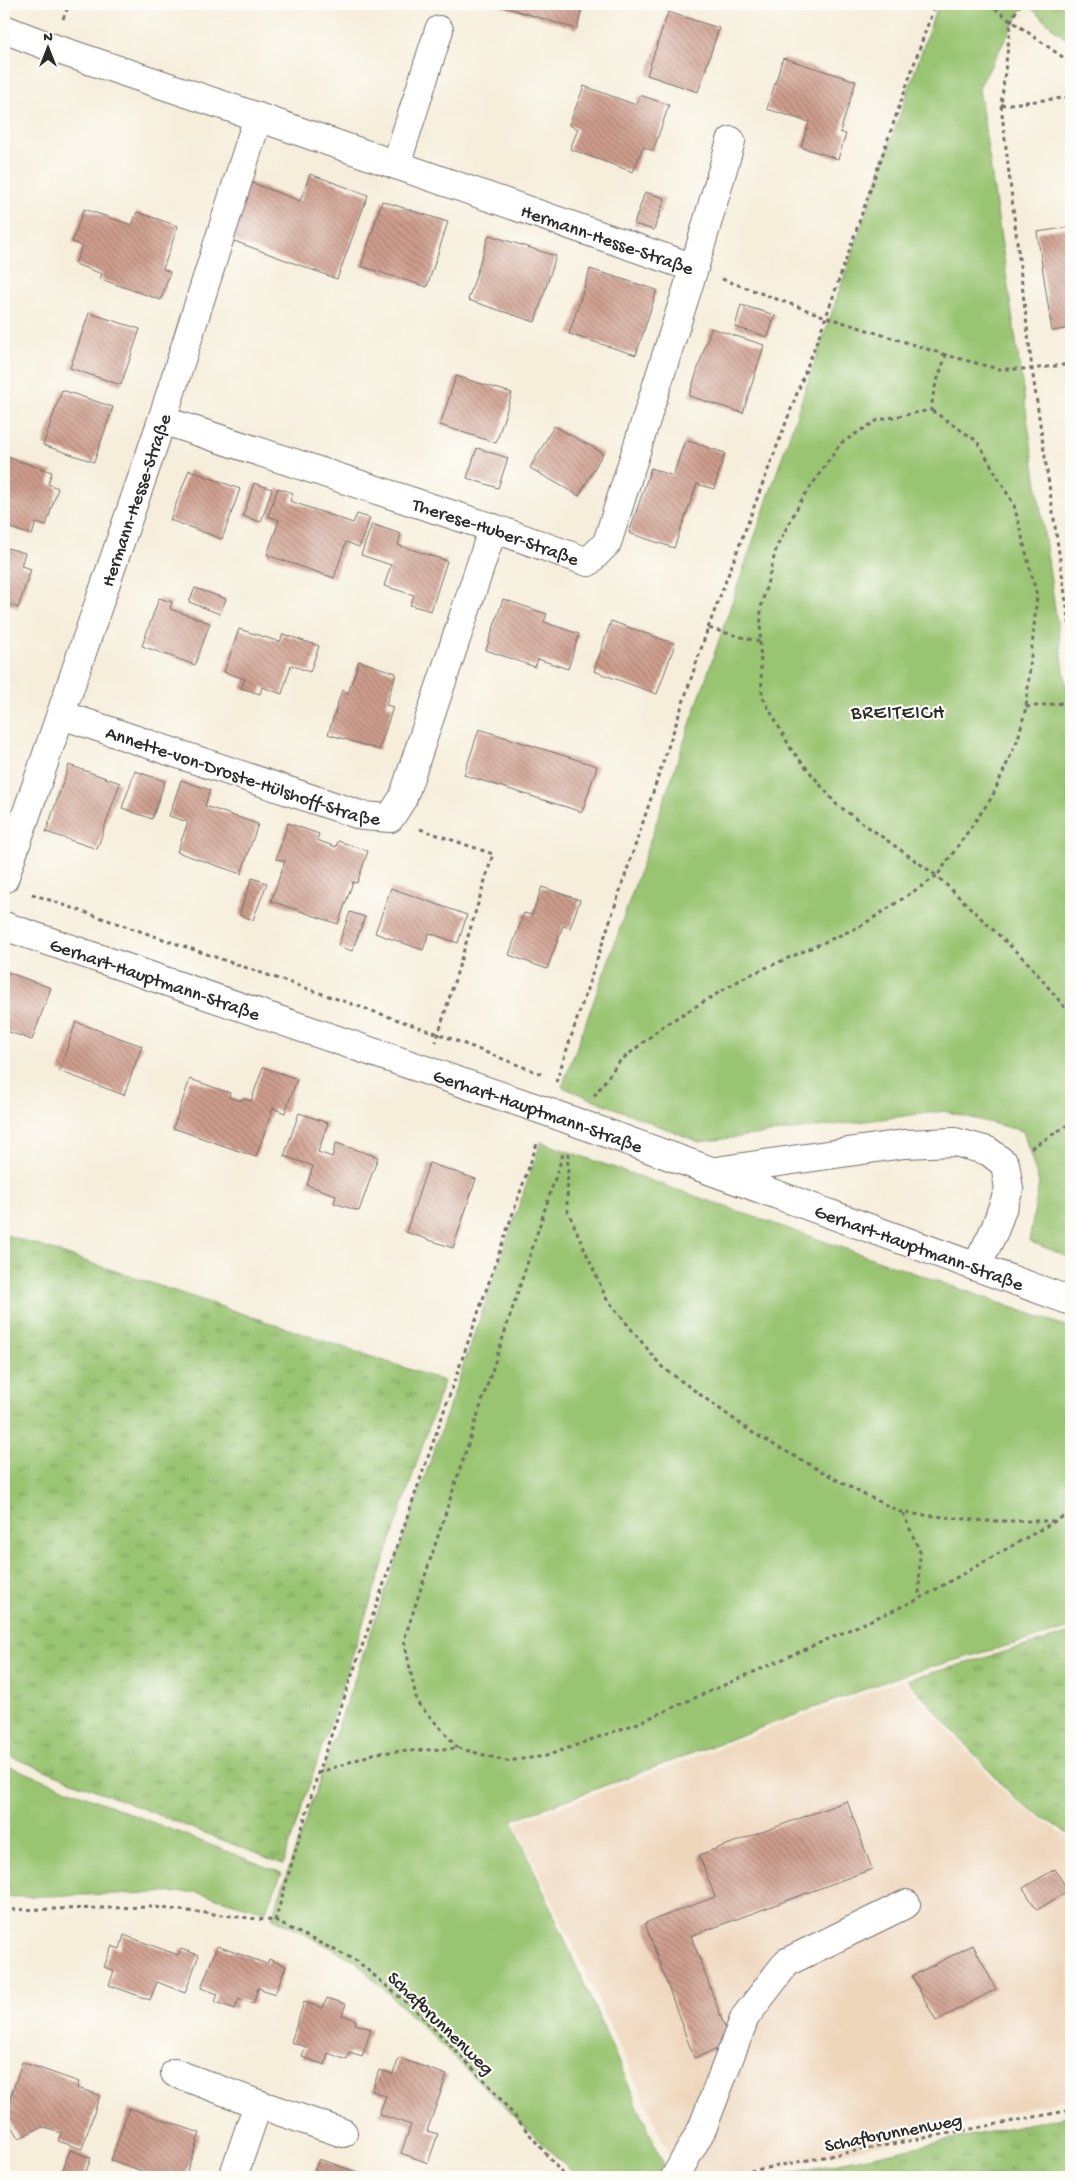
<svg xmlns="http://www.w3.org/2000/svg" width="1075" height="2181" font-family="'Gochi Hand',sans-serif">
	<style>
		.built { fill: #eed6bb }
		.grass { fill: url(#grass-tufts); stroke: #62784e }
		.park { fill: #99c471; stroke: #62784e }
		.building { fill: url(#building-back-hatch) }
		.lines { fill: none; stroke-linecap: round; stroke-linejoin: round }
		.minor-casing { stroke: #726f69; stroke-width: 30 }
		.path { stroke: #726f69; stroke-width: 3; stroke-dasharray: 4 4; stroke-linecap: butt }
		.minor { stroke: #fff; stroke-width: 28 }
		.labels { text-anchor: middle; stroke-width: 4.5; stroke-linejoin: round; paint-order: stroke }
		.street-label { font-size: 19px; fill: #2b2b2b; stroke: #fdfcf7 }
		.neighbourhood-label { font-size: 20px; letter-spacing: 1px; fill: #2b2b2b; stroke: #fdfcf7 }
	</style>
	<defs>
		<pattern id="grass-tufts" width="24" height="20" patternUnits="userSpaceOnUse" patternTransform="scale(1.25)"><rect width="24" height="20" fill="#99c471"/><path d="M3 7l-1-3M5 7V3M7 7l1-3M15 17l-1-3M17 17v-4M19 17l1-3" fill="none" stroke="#7d9f5d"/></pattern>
		<pattern id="building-back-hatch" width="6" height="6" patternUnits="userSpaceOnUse" patternTransform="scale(1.25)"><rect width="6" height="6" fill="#ce9d8c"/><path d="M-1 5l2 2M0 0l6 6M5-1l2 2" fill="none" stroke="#a78073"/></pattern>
	</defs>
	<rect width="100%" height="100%" fill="#fdfcf7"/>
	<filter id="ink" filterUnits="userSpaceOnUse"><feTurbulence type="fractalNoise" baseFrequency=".02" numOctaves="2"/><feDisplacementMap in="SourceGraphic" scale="10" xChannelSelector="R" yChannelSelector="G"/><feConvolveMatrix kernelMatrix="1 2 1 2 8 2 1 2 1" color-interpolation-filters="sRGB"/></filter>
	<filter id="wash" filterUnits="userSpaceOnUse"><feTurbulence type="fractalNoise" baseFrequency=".0096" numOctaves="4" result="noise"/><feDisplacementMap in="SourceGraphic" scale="20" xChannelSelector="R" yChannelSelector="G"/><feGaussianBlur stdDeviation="1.12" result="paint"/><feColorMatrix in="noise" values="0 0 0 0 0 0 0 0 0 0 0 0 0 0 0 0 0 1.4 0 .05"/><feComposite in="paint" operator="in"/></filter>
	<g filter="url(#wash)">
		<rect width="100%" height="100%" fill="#f6eedb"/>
		<path class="built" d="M902,1680L1012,1800L1071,1839V2098L742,2177H680L516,1823Z"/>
		<g class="grass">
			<path d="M1027,4H1071V44Z"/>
			<path d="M4,1234L444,1381L283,1864L4,1754Z"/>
			<path d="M1071,1633V1835L1016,1800L907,1680Z"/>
			<path d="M1071,2115V2177H771Z"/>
		</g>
		<g class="park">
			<path d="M938,4L1024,5L979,88L1071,718V1258L1029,1241L1039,1183L1023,1131L944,1111L699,1142L562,1087L611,954Z"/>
			<path d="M541,1142L1071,1328V1628L906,1674L512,1820L669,2177H577L354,1960L272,1917Z"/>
			<path d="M4,1764L282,1873L265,1912L196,1892L4,1897Z"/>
		</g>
		<g id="blocks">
			<g class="building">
				<path d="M494,4H583L577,29Z"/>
				<path d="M668,12L719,28L698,92L647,75Z"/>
				<path d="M783,58L856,81L840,132L846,134L838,159L801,147L809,122L767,109Z"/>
				<path d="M584,86L636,105L640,95L669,105L653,151L643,147L633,172L570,149L578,129L569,125Z"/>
				<path d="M310,174L368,195L337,279L226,238L247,181L300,201Z"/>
				<path d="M645,192L665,198L654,230L634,224Z"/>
				<path d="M382,201L448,222L427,287L361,266Z"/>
				<path d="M84,209L132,225L137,212L178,226L163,269L170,272L161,300L100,279L102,274L75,264L82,246L72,242Z"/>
				<path d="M1071,227V328L1052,331L1037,232Z"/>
				<path d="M489,235L556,256L535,322L468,300Z"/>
				<path d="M590,269L657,290L636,355L569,334Z"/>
				<path d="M741,305L775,315L768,337L735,327Z"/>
				<path d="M89,313L140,329L121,385L70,368Z"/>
				<path d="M711,328L764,345L743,413L689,396Z"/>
				<path d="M456,376L512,393L496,443L440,425Z"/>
				<path d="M62,390L113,407L94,462L43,445Z"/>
				<path d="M554,426L603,453L579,496L530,468Z"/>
				<path d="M685,440L725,453L714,489L697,484L674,548L629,533L651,468L673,476Z"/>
				<path d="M477,448L508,458L498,488L467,478Z"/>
				<path d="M4,456L52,472L48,484L58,488L46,526L36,523L32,535L4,526Z"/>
				<path d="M189,470L240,489L222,539L170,520Z"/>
				<path d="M254,483L272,489L261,522L243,516Z"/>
				<path d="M278,488L293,493L290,501L353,523L357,514L370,518L359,547L346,542L334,578L267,555L279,520L268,516Z"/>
				<path d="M372,524L401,534L398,545L447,561L431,611L410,605L414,595L384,586L391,565L361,555Z"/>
				<path d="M4,547L25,553L21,566L31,569L18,608L8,604L4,618Z"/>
				<path d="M195,588L226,599L220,614L189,602Z"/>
				<path d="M159,598L172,602L170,609L210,623L195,665L142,646Z"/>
				<path d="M503,599L547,614L544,622L579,634L568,669L538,659L535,667L486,650Z"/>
				<path d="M611,621L675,644L657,694L594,671Z"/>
				<path d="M239,629L280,642L283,634L319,646L310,672L291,665L282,694L262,687L260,694L241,688L245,679L224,672Z"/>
				<path d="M359,661L396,673L386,705L393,707L379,750L328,734L342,690L348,693Z"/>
				<path d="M479,729L597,766L582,812L464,775Z"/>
				<path d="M69,765L120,783L97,849L46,832Z"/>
				<path d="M135,771L165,781L152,819L122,808Z"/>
				<path d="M181,780L210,790L205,806L258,824L241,874L177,852L188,822L169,816Z"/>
				<path d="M288,823L319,834L317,840L336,847L338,841L368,851L357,883L353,882L338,924L271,901L285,861L276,859Z"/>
				<path d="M252,878L267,883L253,920L239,915Z"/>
				<path d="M542,887L580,900L570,928L563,926L547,969L509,955L524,913L532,915Z"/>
				<path d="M391,888L467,915L458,943L429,933L423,950L375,933Z"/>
				<path d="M350,912L365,917L352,951L338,946Z"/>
				<path d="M4,971L51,988L32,1040L4,1030Z"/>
				<path d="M76,1022L142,1046L124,1095L59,1071Z"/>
				<path d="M263,1067L297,1079L285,1113L273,1108L256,1157L173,1128L190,1079L230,1093L229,1097L241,1101L242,1098L251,1101Z"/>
				<path d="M299,1113L328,1123L318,1152L332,1157L336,1143L378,1157L359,1211L334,1203L336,1195L307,1185L313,1166L284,1156Z"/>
				<path d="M429,1163L476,1179L453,1248L406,1232Z"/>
				<path d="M847,1801L872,1869L691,1936L731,2044L694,2058L645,1923L715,1897L699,1855Z"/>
				<path d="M1055,1869L1068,1891L1037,1910L1023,1888Z"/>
				<path d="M124,1935L178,1955L181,1949L199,1955L185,1993L157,1982L150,2000L109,1985L114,1971L104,1967L112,1946L120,1949Z"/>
				<path d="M973,1945L996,1989L936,2021L912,1976Z"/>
				<path d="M217,1946L267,1964L269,1959L286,1966L275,1994L258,1988L253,2004L239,1999L235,2009L215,2002L218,1994L201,1988Z"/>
				<path d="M327,1998L346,2004L342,2015L356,2020L355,2024L371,2029L362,2057L349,2053L347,2060L328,2053L325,2065L302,2057L306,2047L291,2042L304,2002L323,2008Z"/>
				<path d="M399,2058L447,2075L427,2131L438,2134L428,2163L401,2153L411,2125L379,2114L386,2096L372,2091L379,2070L393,2074Z"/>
				<path d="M22,2062L79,2082L77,2088L100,2095L82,2149L58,2141L61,2133L42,2127L19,2138L5,2114Z"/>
				<path d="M129,2108L200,2133L185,2177H159L111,2160Z"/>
				<path d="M70,2150L91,2158L84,2177H60Z"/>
				<path d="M319,2159L372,2177H312Z"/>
			</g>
		</g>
	</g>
	<g filter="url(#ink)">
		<use href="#blocks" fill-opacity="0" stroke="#726f69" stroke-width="1"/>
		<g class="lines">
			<g class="minor-casing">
				<g id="minor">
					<path id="s1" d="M4,29L53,48L258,117L694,268"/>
					<path d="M396,165L439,30"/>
					<path id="s2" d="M162,420L493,528L588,562L607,543L694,268L731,141"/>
					<path id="s3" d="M62,715L363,816L390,818L403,798L493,528"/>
					<path id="s4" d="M4,879L162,420L258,117"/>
					<path id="s5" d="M4,926L548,1112L1071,1301"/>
					<path d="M716,1171L904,1144L955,1142L988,1151L1005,1164L1009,1189L995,1229L976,1267"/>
					<path d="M175,2073L258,2104L233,2177"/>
					<path d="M258,2104L343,2133"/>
					<path d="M675,2177L702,2129L745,2017L787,1962L906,1904"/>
				</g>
			</g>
			<g class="path">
				<path d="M988,4L1071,63"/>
				<path d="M1020,4L1011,21L1001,105L1032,369L1071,635"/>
				<path d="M63,19L69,4"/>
				<path d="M1001,105L1071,97"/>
				<path d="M722,279L826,317L946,355"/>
				<path d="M708,628L826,317L935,4"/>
				<path d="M760,642L762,696L791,749L836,804L937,876L992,797L1018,739L1026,707L1037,596L1014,505L977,441L931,410"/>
				<path d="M1026,707L1071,702"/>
				<path d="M420,829L493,854L436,1042"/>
				<path d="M32,894L439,1034L544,1075"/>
				<path d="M556,1082L708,628L760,642L761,607L777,546L802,499L841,443L878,420L931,410L934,390L946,355L998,369H1032L1071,364"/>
				<path d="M594,1096L618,1063L663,1026L745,977L861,926L937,876L1029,964L1071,1015"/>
				<path d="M1031,1148L1071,1123"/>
				<path d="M568,1153L567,1209L606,1298L662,1367L753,1433L857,1491L903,1513L987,1521H1055"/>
				<path d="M903,1513L920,1552L919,1598"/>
				<path d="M458,1748L417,1702L404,1640L564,1151"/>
				<path d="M318,1773L376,1753L458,1748L507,1761L546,1756L638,1723L919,1599L1071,1512"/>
				<path d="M4,1910L153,1907L275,1921L357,1961L421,2015L488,2084L565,2177"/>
				<path d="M275,1921L318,1773L538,1141"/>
				<path d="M719,2177L1071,2110"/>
			</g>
			<use href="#minor" class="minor"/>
		</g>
	</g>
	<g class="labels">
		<g class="street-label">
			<text dy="7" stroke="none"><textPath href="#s1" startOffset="639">Hermann-Hesse-Straße</textPath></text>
			<text dy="7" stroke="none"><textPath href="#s4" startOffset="401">Hermann-Hesse-Straße</textPath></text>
			<text dy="7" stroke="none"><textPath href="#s2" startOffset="352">Therese-Huber-Straße</textPath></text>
			<text dy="7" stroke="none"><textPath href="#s3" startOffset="191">Annette-von-Droste-Hülshoff-Straße</textPath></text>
			<text dy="7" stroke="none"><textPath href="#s5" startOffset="160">Gerhart-Hauptmann-Straße</textPath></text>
			<text dy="7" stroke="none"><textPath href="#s5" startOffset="565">Gerhart-Hauptmann-Straße</textPath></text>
			<text dy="7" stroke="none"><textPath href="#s5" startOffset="970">Gerhart-Hauptmann-Straße</textPath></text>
			<text transform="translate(442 2022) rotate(44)" y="7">Schafbrunnenweg</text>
			<text transform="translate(893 2131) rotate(-11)" y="7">Schafbrunnenweg</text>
		</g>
		<g class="neighbourhood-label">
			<text x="898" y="718">BREITEICH</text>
		</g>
	</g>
	<rect width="1075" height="2181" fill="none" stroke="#fdfcf7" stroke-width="20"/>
	<g transform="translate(48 48)" stroke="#fdfcf7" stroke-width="4" paint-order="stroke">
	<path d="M0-4L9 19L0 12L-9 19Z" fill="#2b2b2b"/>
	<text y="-8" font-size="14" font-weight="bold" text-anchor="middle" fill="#2b2b2b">N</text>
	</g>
</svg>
